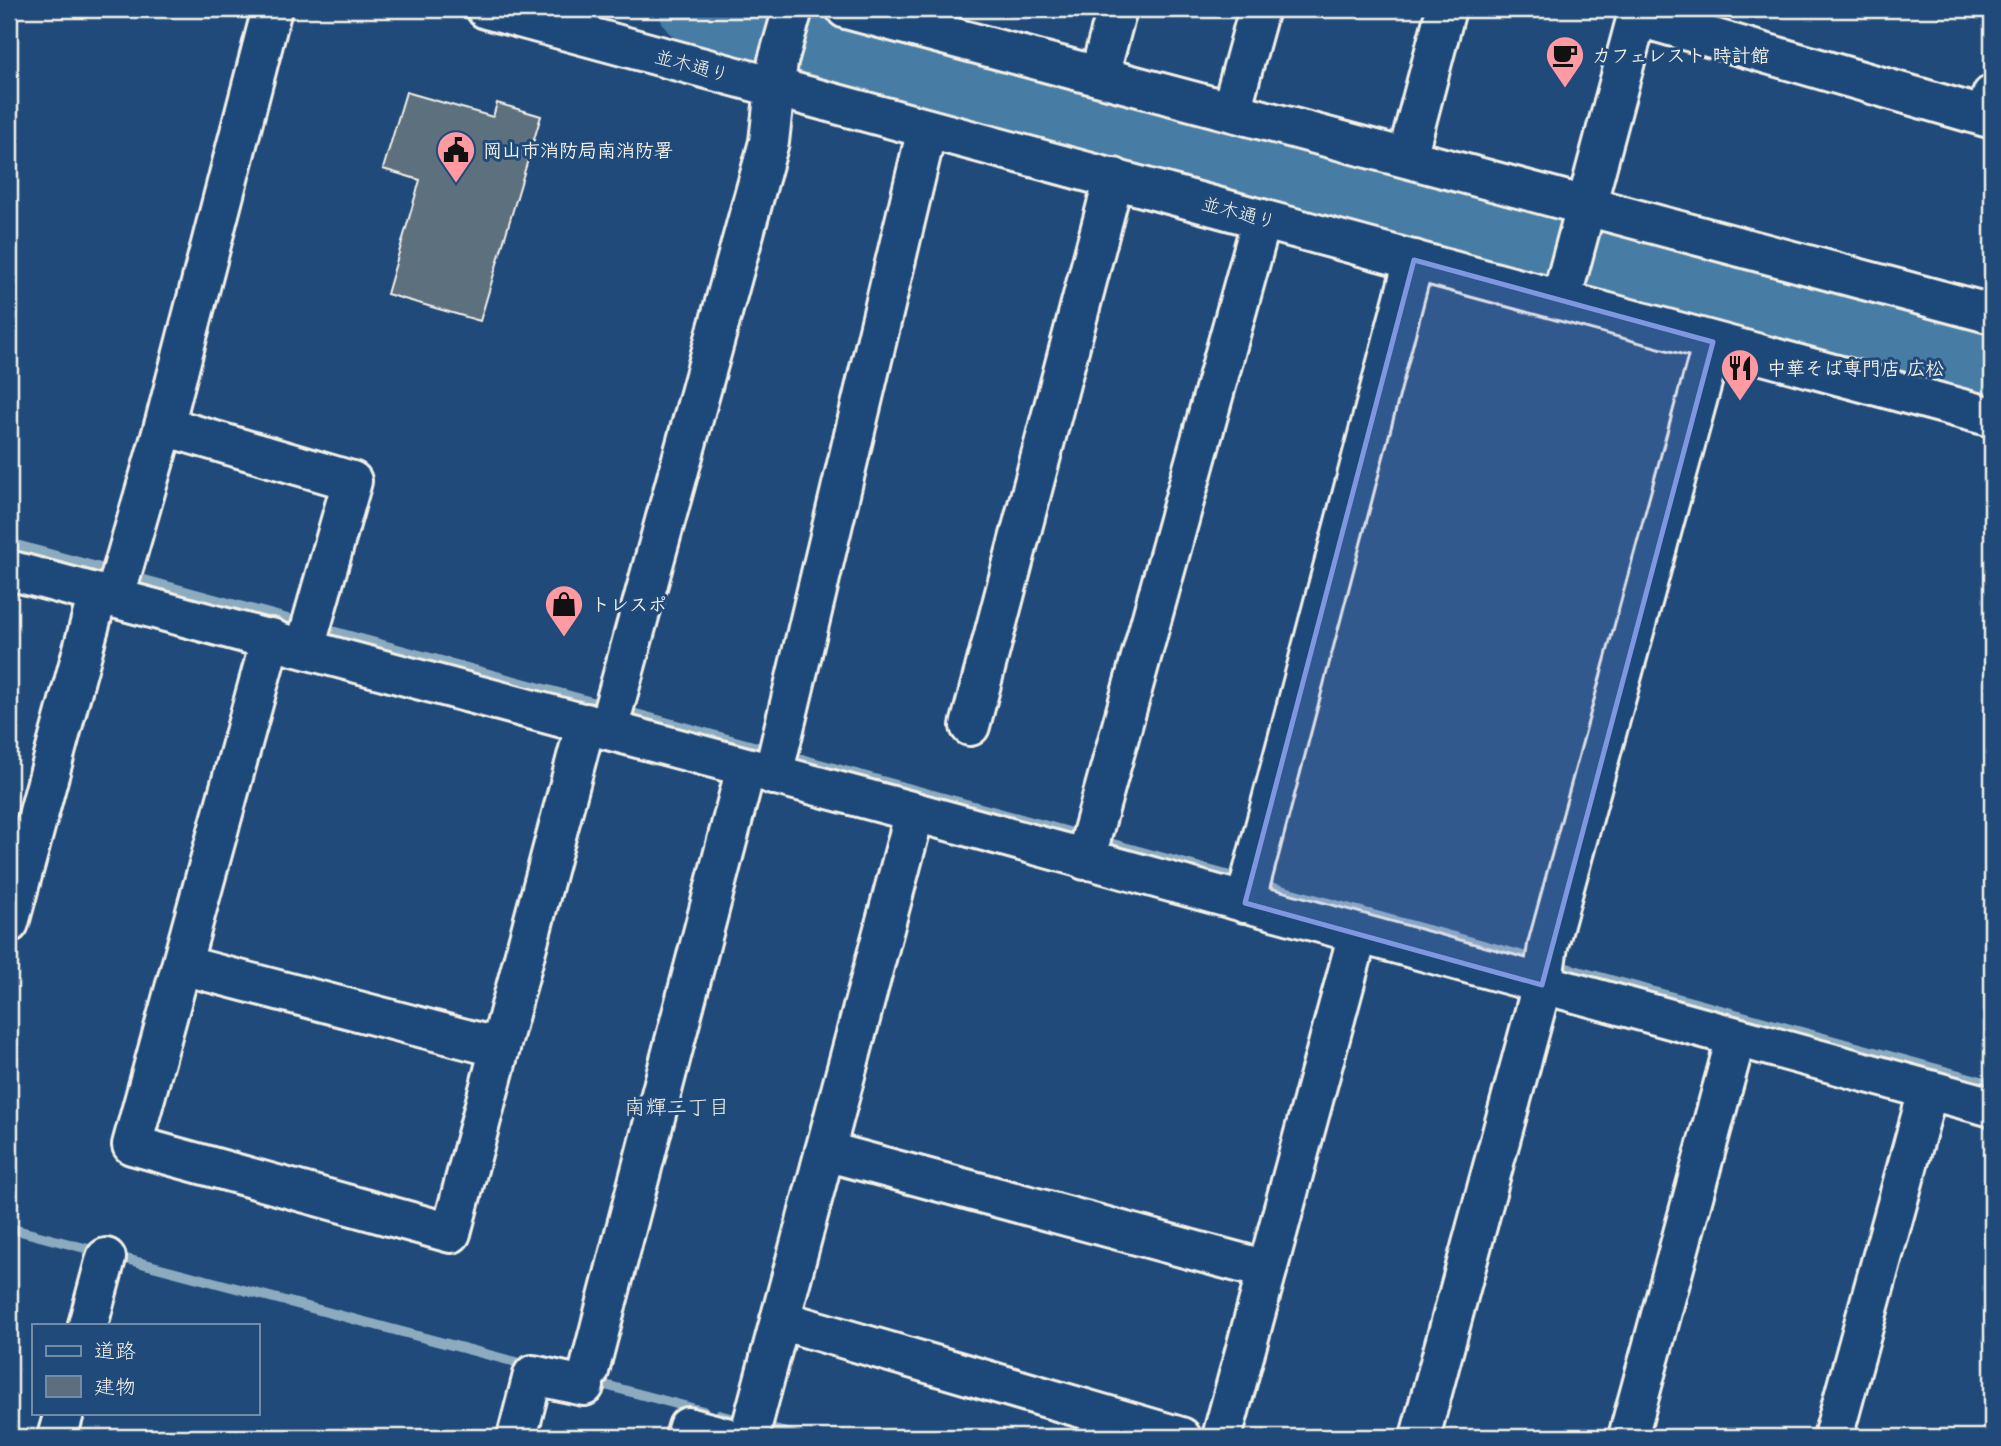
<svg xmlns="http://www.w3.org/2000/svg" width="2001" height="1446" font-family="'Shantell Sans','Klee One',sans-serif">
	<style>
		.lines { fill: none; stroke-linecap: round; stroke-linejoin: round }
		.stream { stroke: #8cabbf; stroke-width: 10 }
		.river { stroke: #477ca4; stroke-width: 66 }
		.building { fill: #5d6f7e; stroke: #f4f1e8; stroke-width: 2 }
		.street-casing { stroke: #f4f1e8; stroke-width: 44 }
		.secondary-casing { stroke: #f4f1e8; stroke-width: 44 }
		.street { stroke: #1f4a7a; stroke-width: 38 }
		.secondary { stroke: #1f4a7a; stroke-width: 38 }
		.marked { fill: #7e97df; fill-opacity: 0.2; stroke: #7e97df; stroke-width: 5; stroke-linejoin: round }
		.labels { text-anchor: middle; stroke-width: 6; stroke-linejoin: round; paint-order: stroke }
		.poi-label { font-size: 19px; font-weight: bold; fill: #f4f1e8; stroke: #1f4a7a; text-anchor: start }
		.street-label { font-size: 19px; fill: #f4f1e8; stroke: #1f4a7a }
		.neighbourhood-label { font-size: 21px; fill: #f4f1e8; stroke: #1f4a7a }
	</style>
	<rect width="100%" height="100%" fill="#1f4a7a"/>
	<filter id="ink" filterUnits="userSpaceOnUse"><feTurbulence type="fractalNoise" baseFrequency=".0143" numOctaves="2"/><feDisplacementMap in="SourceGraphic" scale="14" xChannelSelector="R" yChannelSelector="G"/><feConvolveMatrix kernelMatrix="1 2 1 2 8 2 1 2 1" color-interpolation-filters="sRGB"/></filter>
	<g filter="url(#ink)">
		<g class="lines">
			<g class="stream">
				<path d="M9,543L1992,1084"/>
				<path d="M9,1228L531,1366"/>
				<path d="M590,1381L703,1411"/>
				<path d="M719,1415L801,1437"/>
			</g>
			<path class="river" d="M692,9L1992,360"/>
		</g>
		<path class="building" d="M406,92L493,117L497,103L541,116L480,321L387,294L420,180L383,169Z"/>
		<g class="lines">
			<g class="street-casing">
				<g id="street">
					<path d="M846,9L1992,314"/>
					<path d="M1636,16L1986,117L1992,95"/>
					<path d="M1099,76L1117,9"/>
					<path d="M1231,111L1259,9"/>
					<path d="M1407,157L1446,9"/>
					<path d="M1561,300L1639,9"/>
					<path d="M164,426L352,481L305,648"/>
					<path d="M9,570L915,812L1992,1107"/>
					<path d="M115,596L164,426L272,9"/>
					<path d="M271,638L132,1145L451,1233L586,723"/>
					<path d="M970,726L1114,178"/>
					<path d="M608,729L769,142L778,61L793,9"/>
					<path d="M773,775L927,129"/>
					<path d="M1085,860L1262,219"/>
					<path d="M1245,903L1414,260"/>
					<path d="M9,923L98,594"/>
					<path d="M182,965L500,1048"/>
					<path d="M825,1151L1267,1270"/>
					<path d="M780,1320L1181,1437"/>
					<path d="M88,1325L106,1258"/>
					<path d="M589,1371L746,768"/>
					<path d="M57,1437L64,1413"/>
					<path d="M517,1437L533,1375L584,1386"/>
					<path d="M685,1437L688,1427L726,1437"/>
					<path d="M749,1437L915,812"/>
					<path d="M1222,1437L1358,934"/>
					<path d="M1420,1437L1542,985L1548,946L1713,342"/>
					<path d="M1628,1437L1736,1038"/>
					<path d="M1833,1437L1928,1091"/>
				</g>
			</g>
			<g class="secondary-casing">
				<path id="secondary" d="M486,9L1992,417"/>
			</g>
			<use href="#street" class="street"/>
			<use href="#secondary" class="secondary"/>
		</g>
	</g>
	<path class="marked" d="M1414,260L1713,342L1542,985L1245,903Z"/>
	<defs>
		<g id="cafe-pin" transform="scale(2.0125)"><path d="M0 17L-7.5 6A9.5 9.5 0 1 1 7.5 6Z" fill="#ff9aa2" stroke="#1f4a7a"/><path d="M-5.5-4.5H6V0H3Q3 3.5 0 3.5H-2.5Q-5.5 3.5-5.5 0ZM3-3.2v2h1.7v-2ZM-6 4.5H4V6H-6Z" fill="#111"/></g>
		<g id="civic-pin" transform="scale(2.0125)"><path d="M0 17L-7.5 6A9.5 9.5 0 1 1 7.5 6Z" fill="#ff9aa2" stroke="#1f4a7a"/><path d="M-.6-6.5H3V-4.5H.6V-3L4-1V1h2V6H-6V1h2V-1L-.6-3ZM-1.2 2.5V6h2.4V2.5Z" fill="#111"/></g>
		<g id="restaurant-pin" transform="scale(2.0125)"><path d="M0 17L-7.5 6A9.5 9.5 0 1 1 7.5 6Z" fill="#ff9aa2" stroke="#1f4a7a"/><path d="M-5-6h1v4h1v-4h1v4h1v-4h1v5L-1.5 .5V6h-2V.5L-5-1ZM5-6V6H3V1.5H1.5Q1.5-4 5-6Z" fill="#111"/></g>
		<g id="shop-pin" transform="scale(2.0125)"><path d="M0 17L-7.5 6A9.5 9.5 0 1 1 7.5 6Z" fill="#ff9aa2" stroke="#1f4a7a"/><path d="M-5-2.5h2.3a2.7 3.5 0 0 1 5.4 0H5L5.5 6h-11ZM-1.5-2.5h3a1.5 2.3 0 0 0-3 0Z" fill="#111"/></g>
	</defs>
	<g fill-rule="evenodd">
		<use href="#cafe-pin" x="1565" y="55"/>
		<use href="#civic-pin" x="456" y="150"/>
		<use href="#restaurant-pin" x="1740" y="368"/>
		<use href="#shop-pin" x="564" y="604"/>
	</g>
	<g class="labels">
		<g class="poi-label">
			<text x="1592" y="62">カフェレスト 時計館</text>
			<text x="483" y="157">岡山市消防局南消防署</text>
			<text x="1767" y="375">中華そば専門店 広松</text>
			<text x="591" y="611">トレスポ</text>
		</g>
		<g class="street-label">
			<text transform="translate(692 65) rotate(15)" y="7">並木通り</text>
			<text transform="translate(1239 212) rotate(15)" y="7">並木通り</text>
		</g>
		<g class="neighbourhood-label">
			<text x="677" y="1114">南輝二丁目</text>
		</g>
	</g>
	<rect width="2001" height="1446" fill="none" stroke="#1f4a7a" stroke-width="35"/>
	<rect x="18" y="18" width="1966" height="1411" fill="none" stroke="#f4f1e8" stroke-width="2.5" filter="url(#ink)"/>
	<rect x="32" y="1324" width="228" height="91" fill="#1f4a7a" stroke="#748da6" stroke-width="2"/>
	<rect x="46" y="1346" width="35" height="10" fill="#1f4a7a" stroke="#748da6" stroke-width="2"/>
	<text x="94" y="1358" font-size="21" fill="#f4f1e8">道路</text>
	<rect x="46" y="1376" width="35" height="21" fill="#5d6f7e" stroke="#748da6" stroke-width="2"/>
	<text x="94" y="1394" font-size="21" fill="#f4f1e8">建物</text>
</svg>
